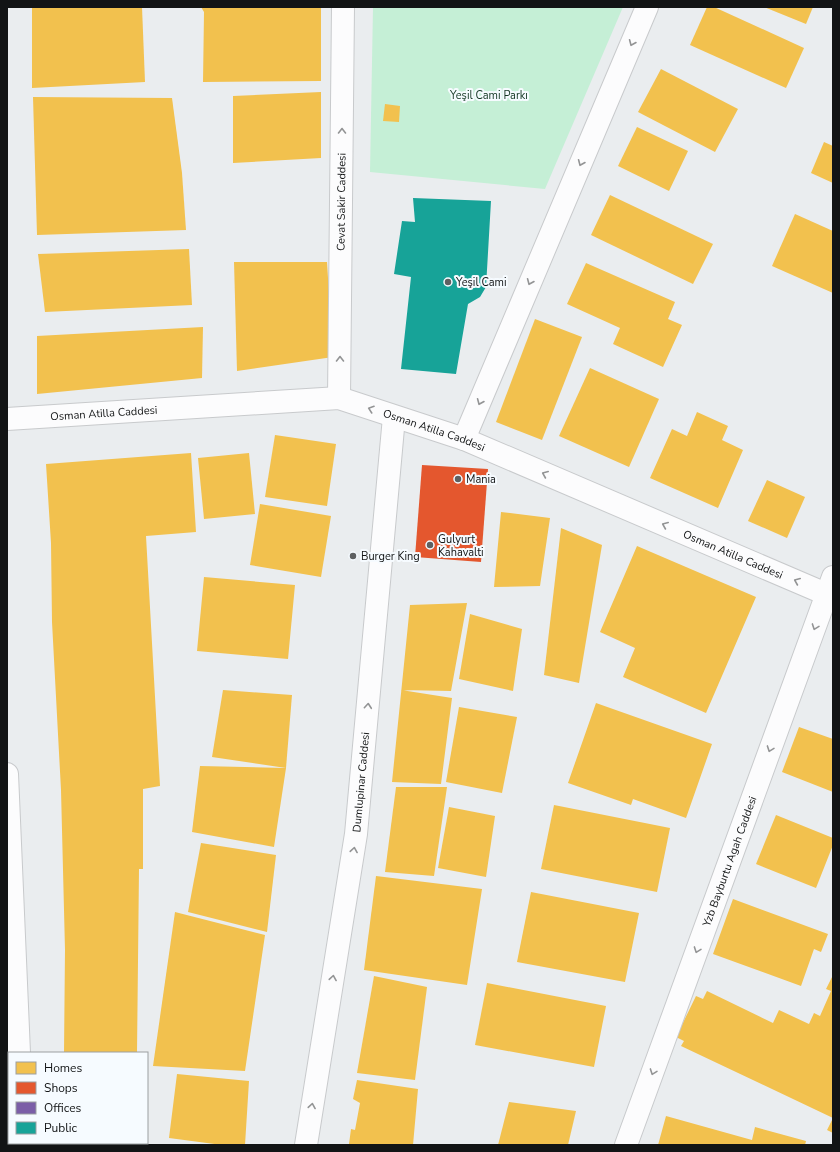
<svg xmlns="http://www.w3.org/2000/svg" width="840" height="1152" font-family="'Nunito Sans',sans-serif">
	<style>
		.green { fill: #c5efd6 }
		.homes { fill: #f2c14e }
		.shops { fill: #e4572e }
		.offices { fill: #7b5ea7 }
		.public { fill: #17a398 }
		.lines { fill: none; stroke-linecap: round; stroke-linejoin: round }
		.minor-casing { stroke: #c8cacc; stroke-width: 24 }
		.minor { stroke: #fcfcfd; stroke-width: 22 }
		.oneway { stroke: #939495 }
		.poi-dot { fill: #5e6061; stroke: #f6fbff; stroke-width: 1.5 }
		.labels { text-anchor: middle; stroke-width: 4; stroke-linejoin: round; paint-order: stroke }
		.park-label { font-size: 11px; fill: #113521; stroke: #f6fbff }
		.street-label { font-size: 11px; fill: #121415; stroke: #f6fbff }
		.poi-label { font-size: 11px; fill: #121415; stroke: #f6fbff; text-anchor: start }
	</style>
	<rect width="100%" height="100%" fill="#eaedef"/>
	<path class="green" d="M373,7H623L545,189L370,172Z"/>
	<g class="homes">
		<path d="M32,7H142L145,82L32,88Z"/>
		<path d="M201,7H321V81L203,82L204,12Z"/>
		<path d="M707,7H714L804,48L786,88L690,45Z"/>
		<path d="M764,7H813L806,24Z"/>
		<path d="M661,69L738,109L715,152L638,112Z"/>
		<path d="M321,92V158L233,163V96Z"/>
		<path d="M33,97L172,98L182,173L186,230L37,235Z"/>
		<path d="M385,104L400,106L399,122L383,121Z"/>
		<path d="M637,127L688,151L669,191L618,166Z"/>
		<path d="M824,142L833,146V183L811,173Z"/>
		<path d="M610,195L713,244L693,284L591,235Z"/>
		<path d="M795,214L833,231V293L772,266Z"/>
		<path d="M189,249L192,305L45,312L38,254Z"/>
		<path d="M234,262H327L333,357L237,371Z"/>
		<path d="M586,263L675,302L668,319L682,325L663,367L613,344L620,328L567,304Z"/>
		<path d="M535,319L582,337L542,440L496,422Z"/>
		<path d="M203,327L202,378L37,394V336Z"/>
		<path d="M590,368L659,399L629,467L559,436Z"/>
		<path d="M697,412L728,426L722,440L743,450L718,508L650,478L672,429L687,436Z"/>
		<path d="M275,435L336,444L327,506L265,497Z"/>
		<path d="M191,453L196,532L146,536L160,786L143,789V869H139L137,1053H64L65,950L61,790L52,622L51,543L46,464Z"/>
		<path d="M249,453L255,514L204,519L198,458Z"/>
		<path d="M767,480L805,497L787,538L748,521Z"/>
		<path d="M260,504L331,516L321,577L250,565Z"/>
		<path d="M501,512L550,518L540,586L494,587Z"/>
		<path d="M561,528L602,545L579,683L544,675Z"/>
		<path d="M637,546L756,597L706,713L623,677L635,648L600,632Z"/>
		<path d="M204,577L295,585L288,659L197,651Z"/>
		<path d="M467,603L451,691L401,690L452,698L441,784L392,782L410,605Z"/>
		<path d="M470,614L522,629L513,691L459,679Z"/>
		<path d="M223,690L292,695L286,768L212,757Z"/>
		<path d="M596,703L712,744L686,818L633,799L631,805L568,783Z"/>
		<path d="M459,707L517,717L502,793L446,782Z"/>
		<path d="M799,727L833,739V792L782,772Z"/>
		<path d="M200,766L286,768L274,847L192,832Z"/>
		<path d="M396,787H447L434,876L385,872Z"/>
		<path d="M554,805L670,828L657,892L541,869Z"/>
		<path d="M449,807L495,816L486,877L438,868Z"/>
		<path d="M776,815L833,838V845L816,888L756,864Z"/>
		<path d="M201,843L276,855L267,932L188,912Z"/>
		<path d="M376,876L482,889L467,985L364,970Z"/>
		<path d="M531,892L639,913L625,982L517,962Z"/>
		<path d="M733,899L828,934L821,952L814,949L801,986L713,954Z"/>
		<path d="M175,912L265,935L245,1071L153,1066Z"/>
		<path d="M833,975V1133L827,1130L833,1118L681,1046L684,1041L676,1037L696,996L703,999L707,991L773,1023L779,1010L809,1024L814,1013L820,1016L831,991L826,989Z"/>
		<path d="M374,976L427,987L415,1080L357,1073Z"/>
		<path d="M487,983L606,1006L594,1067L475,1045Z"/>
		<path d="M177,1074L249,1081L245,1145H222L169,1138Z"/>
		<path d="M357,1080L418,1089L413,1145L349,1144L351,1129L355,1130L360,1103L353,1099Z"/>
		<path d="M509,1102L576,1111L568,1145H498Z"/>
		<path d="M666,1116L752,1140L755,1127L806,1141L805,1145H658Z"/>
	</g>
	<path class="shops" d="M422,465L488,469L481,562L415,557Z"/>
	<path class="offices" d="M49,1143H131L130,1145H50Z"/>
	<path class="public" d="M413,198L491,201L486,287L480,297L468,304L456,374L401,369L411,277L394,274L402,221L415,222Z"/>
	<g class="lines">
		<g class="minor-casing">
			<g id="minor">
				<path id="s1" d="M339,398L343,7"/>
				<path id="s2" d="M7,419L339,398L464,439L833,597"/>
				<path d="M464,439L647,7"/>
				<path d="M7,774L19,1053"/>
				<path d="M14,1145V1143"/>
				<path id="s3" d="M306,1145L356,834L394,417"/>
				<path id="s4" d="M626,1145L833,577"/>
			</g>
		</g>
		<use href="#minor" class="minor"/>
	</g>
	<defs><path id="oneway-chevron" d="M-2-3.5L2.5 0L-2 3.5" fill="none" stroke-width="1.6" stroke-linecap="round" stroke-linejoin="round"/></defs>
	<g class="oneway">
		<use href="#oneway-chevron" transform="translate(632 43) rotate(113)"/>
		<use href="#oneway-chevron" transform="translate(342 131) rotate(-90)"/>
		<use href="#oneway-chevron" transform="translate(581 163) rotate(113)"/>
		<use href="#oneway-chevron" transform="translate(530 282) rotate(113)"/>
		<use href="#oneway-chevron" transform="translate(340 359) rotate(-90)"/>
		<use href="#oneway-chevron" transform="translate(480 402) rotate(113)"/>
		<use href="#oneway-chevron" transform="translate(371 409) rotate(-161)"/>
		<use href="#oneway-chevron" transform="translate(545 474) rotate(-157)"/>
		<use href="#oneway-chevron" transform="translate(665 525) rotate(-157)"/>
		<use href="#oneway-chevron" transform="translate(797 581) rotate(-157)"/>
		<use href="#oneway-chevron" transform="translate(815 627) rotate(110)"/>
		<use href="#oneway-chevron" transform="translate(368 706) rotate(-85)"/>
		<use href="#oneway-chevron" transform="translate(770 749) rotate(110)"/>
		<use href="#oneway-chevron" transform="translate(354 850) rotate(-81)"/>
		<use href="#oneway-chevron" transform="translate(697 950) rotate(110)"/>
		<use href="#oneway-chevron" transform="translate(333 978) rotate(-81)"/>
		<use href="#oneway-chevron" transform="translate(653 1072) rotate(110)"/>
		<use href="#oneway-chevron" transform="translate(312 1106) rotate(-81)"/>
	</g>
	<g class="poi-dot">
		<circle cx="448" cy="282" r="4"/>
		<circle cx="458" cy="479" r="4"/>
		<circle cx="430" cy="545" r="4"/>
		<circle cx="353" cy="556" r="4"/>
	</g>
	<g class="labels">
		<g class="park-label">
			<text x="489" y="99">Yeşil Cami Parkı</text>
		</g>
		<g class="street-label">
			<text dy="4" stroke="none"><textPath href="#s1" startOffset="196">Cevat Sakir Caddesi</textPath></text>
			<text dy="4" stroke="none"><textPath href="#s2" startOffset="97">Osman Atilla Caddesi</textPath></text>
			<text dy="4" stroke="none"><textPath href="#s2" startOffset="433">Osman Atilla Caddesi</textPath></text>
			<text dy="4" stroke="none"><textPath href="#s2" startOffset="757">Osman Atilla Caddesi</textPath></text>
			<text dy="4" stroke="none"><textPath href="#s3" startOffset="367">Dumlupinar Caddesi</textPath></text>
			<text dy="4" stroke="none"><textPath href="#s4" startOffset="302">Yzb Bayburtu Agah Caddesi</textPath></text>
		</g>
		<g class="poi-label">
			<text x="456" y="286">Yeşil Cami</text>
			<text x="466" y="483">Mania</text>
			<text x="438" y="543">Gulyurt<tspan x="438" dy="13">Kahavalti</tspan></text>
			<text x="361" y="560">Burger King</text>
		</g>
	</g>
	<rect width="840" height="1152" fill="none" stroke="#121415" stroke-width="16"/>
	<rect x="8" y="1052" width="140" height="92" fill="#f6fbff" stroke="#9b9fa1"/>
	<rect x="16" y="1062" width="20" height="12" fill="#f2c14e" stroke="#9b9fa1"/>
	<text x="44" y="1072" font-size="12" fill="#121415">Homes</text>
	<rect x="16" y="1082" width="20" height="12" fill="#e4572e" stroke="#9b9fa1"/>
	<text x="44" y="1092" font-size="12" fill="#121415">Shops</text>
	<rect x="16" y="1102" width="20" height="12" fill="#7b5ea7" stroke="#9b9fa1"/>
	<text x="44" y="1112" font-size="12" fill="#121415">Offices</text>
	<rect x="16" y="1122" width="20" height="12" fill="#17a398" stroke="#9b9fa1"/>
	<text x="44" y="1132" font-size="12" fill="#121415">Public</text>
</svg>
